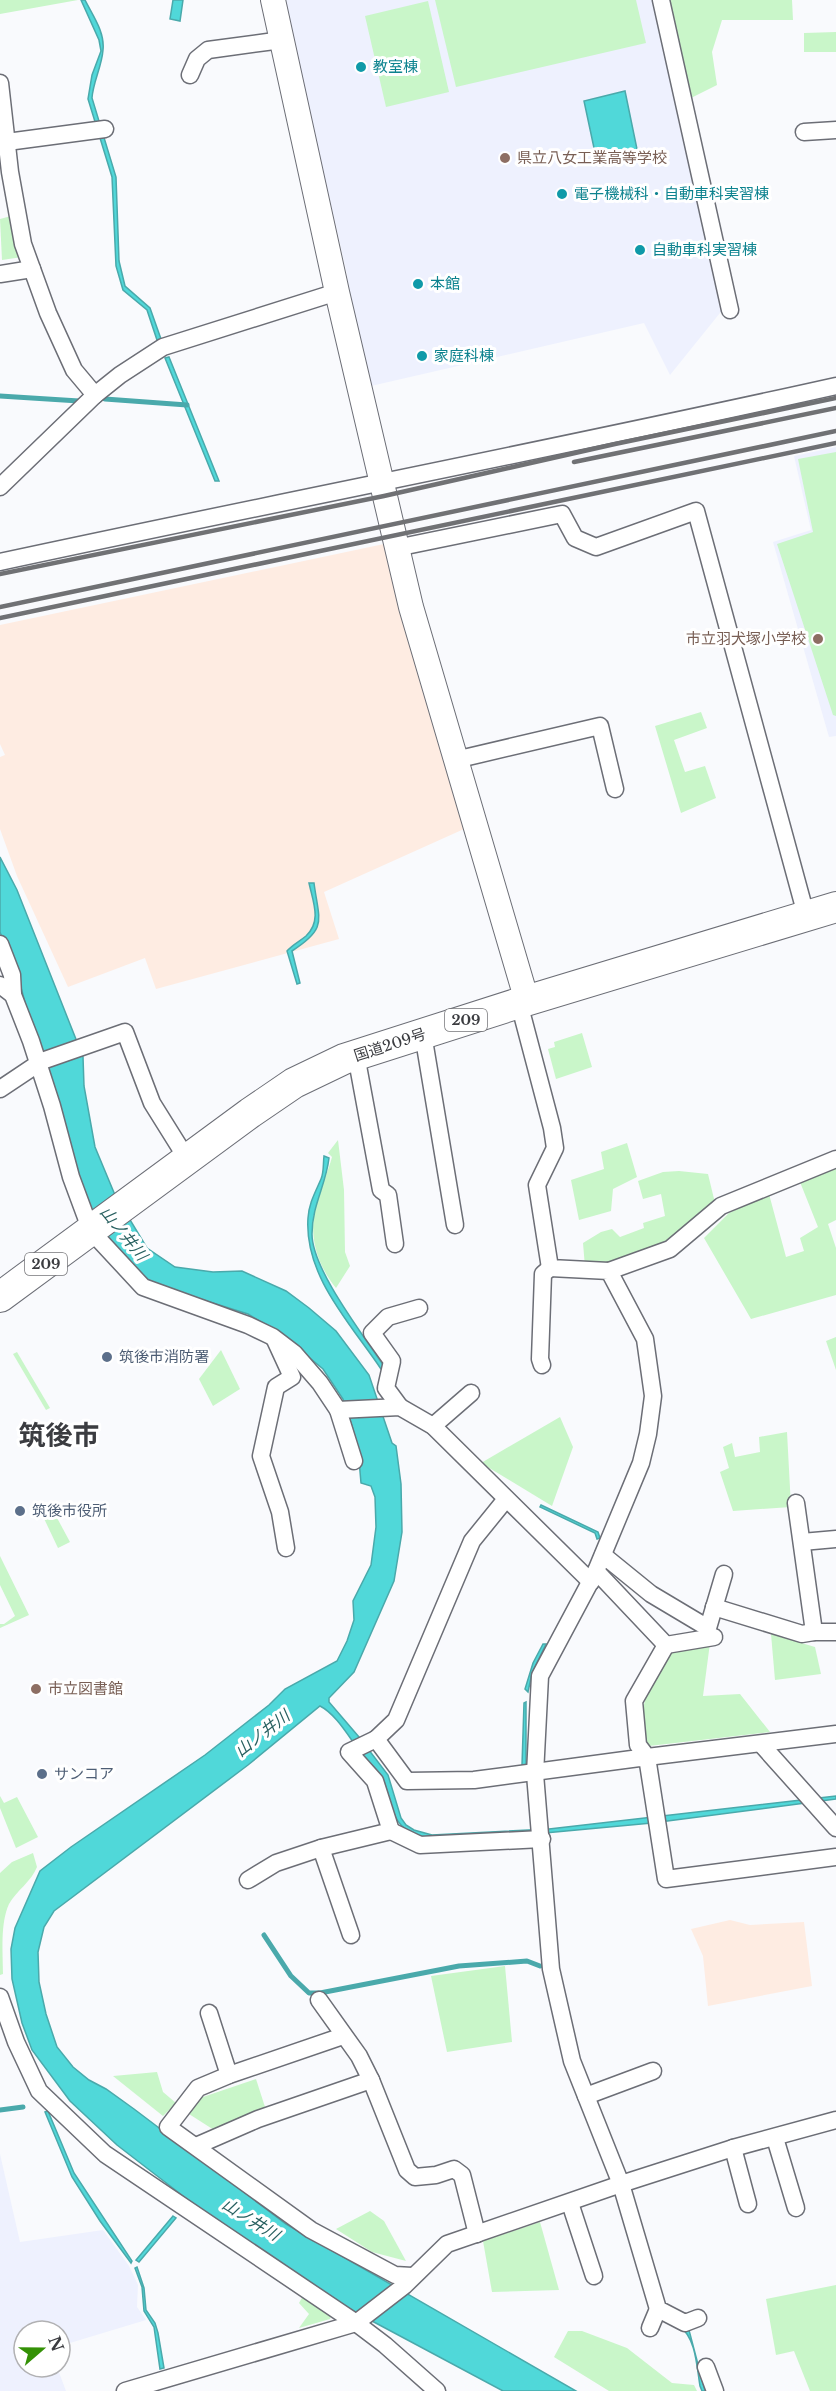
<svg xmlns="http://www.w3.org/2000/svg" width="836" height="2391" font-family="'Libre Baskerville','Noto Sans JP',serif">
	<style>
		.built { fill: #eef1fe }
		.industrial { fill: #feece2 }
		.green { fill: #c9f6c9 }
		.water { fill: #50d8d9; stroke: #4aa9ab; stroke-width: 1.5 }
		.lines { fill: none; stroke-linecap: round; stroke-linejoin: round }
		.stream { stroke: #4aa9ab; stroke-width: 5 }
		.street-casing { stroke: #6c6e76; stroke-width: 19 }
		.secondary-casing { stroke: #6c6e76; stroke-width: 26 }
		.highway-casing { stroke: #6c6e76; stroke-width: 32 }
		.street { stroke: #fff; stroke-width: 16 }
		.secondary { stroke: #fff; stroke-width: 24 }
		.highway { stroke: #fff; stroke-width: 30 }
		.rail { stroke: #707174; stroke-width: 4.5 }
		.culture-dot { fill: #0f9aa8; stroke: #fff; stroke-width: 2 }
		.education-dot { fill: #8d6e63; stroke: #fff; stroke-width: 2 }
		.service-dot { fill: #5c6f8a; stroke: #fff; stroke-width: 2 }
		.labels { text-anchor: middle; stroke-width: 6; stroke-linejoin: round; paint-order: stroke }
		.shield { fill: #fff; stroke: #767679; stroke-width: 1.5 }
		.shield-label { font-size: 14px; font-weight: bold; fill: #3b3c40 }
		.culture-label { font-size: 15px; fill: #0d838f; stroke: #fff; text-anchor: start }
		.education-label { font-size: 15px; fill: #785e54; stroke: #fff; text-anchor: start }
		.street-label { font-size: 15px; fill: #3b3c40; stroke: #fff }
		.service-label { font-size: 15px; fill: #4e5e75; stroke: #fff; text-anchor: start }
		.water-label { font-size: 16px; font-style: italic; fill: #286060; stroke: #fff }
		.town-label { font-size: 27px; font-weight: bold; fill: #3b3c40; stroke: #fff }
	</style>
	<rect width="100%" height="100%" fill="#f9fafd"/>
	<g class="built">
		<path d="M284,0H655L724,308L670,375L644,323L371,386L351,304L347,274Z"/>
		<path d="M836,447V736L829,737L773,542L811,530L794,456Z"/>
		<path d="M0,2154L20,2242L103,2230L129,2266L138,2285L137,2307L146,2320L60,2346V2331H24V2367H57L66,2391H0Z"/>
	</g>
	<g class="industrial">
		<path d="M384,544L420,682L464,829L324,892L339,939L156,989L145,958L68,987L17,876L0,829V757L5,755L0,744V625Z"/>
		<path d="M730,1920L750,1925L804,1922L812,1986L708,2006L703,1956L691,1929Z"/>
	</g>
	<g class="green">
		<path d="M0,0H78L0,14Z"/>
		<path d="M435,0H636L646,43L456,87Z"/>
		<path d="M670,0H792L793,20H722L712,52L717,85L689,99Z"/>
		<path d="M428,1L449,92L386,107L365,16Z"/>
		<path d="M836,32V52H804V33Z"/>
		<path d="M11,216L22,257L2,260L0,219Z"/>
		<path d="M836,452V716L833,715L777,544L813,532L798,459Z"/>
		<path d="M701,712L707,728L674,740L685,772L705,766L716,798L681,813L655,726Z"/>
		<path d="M582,1033L592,1067L556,1079L548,1049L555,1047L554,1042Z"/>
		<path d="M338,1140L344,1190L345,1252L350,1266L336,1288C315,1262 307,1231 318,1198C322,1184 328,1172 332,1157L328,1153Z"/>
		<path d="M627,1143L637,1177L613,1189L611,1211L579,1220L571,1180L604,1169L601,1152Z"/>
		<path d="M836,1167V1220L828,1224L836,1248V1295L751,1319L704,1238L729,1213L769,1194L786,1257L804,1251L800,1238L818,1227L800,1182Z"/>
		<path d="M679,1171L708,1174L715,1203L671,1245L608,1269L585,1267L583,1243L601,1232L612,1229L620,1237L644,1228L643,1223L665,1216L661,1194L643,1199L638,1181L663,1172Z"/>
		<path d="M836,1337V1370L826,1341Z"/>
		<path d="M221,1350L240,1389L213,1406L199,1379Z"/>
		<path d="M17,1352L50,1408L46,1410L13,1354Z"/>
		<path d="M560,1417L573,1447L552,1506L481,1463Z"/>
		<path d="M787,1432L791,1507L733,1511L720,1472L729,1468L723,1447L732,1443L735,1457L760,1452L759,1437Z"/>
		<path d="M49,1503L70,1542L58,1548L39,1508Z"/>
		<path d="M0,1556L29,1615L0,1628V1624H4L15,1616L0,1585Z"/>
		<path d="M771,1634L815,1647L821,1674L775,1680Z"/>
		<path d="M710,1643L703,1696L740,1694L770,1732L649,1746C631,1710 654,1680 669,1648Z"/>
		<path d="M0,1796L4,1803L17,1797L38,1837L16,1848L0,1808Z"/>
		<path d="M33,1853L37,1867C31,1882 17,1890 9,1904C0,1924 3,1952 3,1974L0,1975V1873L12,1862Z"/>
		<path d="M505,1966L512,2042L447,2052L431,1976Z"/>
		<path d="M157,2072L163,2092L176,2103L163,2116L113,2076Z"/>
		<path d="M256,2079L265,2107L214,2130L189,2114L200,2098Z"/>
		<path d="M370,2211L384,2221L406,2261L372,2252L336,2229Z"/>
		<path d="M540,2222L559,2290L492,2292L483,2241Z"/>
		<path d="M836,2285V2391H810L794,2351L776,2355L766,2299Z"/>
		<path d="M303,2296L332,2313L330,2319L299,2328L309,2314L299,2303Z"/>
		<path d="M568,2331H582L627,2348L672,2383L694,2385L697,2391H609L554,2357Z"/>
	</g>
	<g class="water">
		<path d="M81,0H85C93,16 105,32 103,50C102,66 93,82 92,98L116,177L119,261L125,286L150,308L161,339L157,340L147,310L123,290L116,266L112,177L88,99L92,75L101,51L99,40Z"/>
		<path d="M173,0H183L180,21L170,19Z"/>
		<path d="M625,91L638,154L597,162L584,101Z"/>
		<path d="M169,357L219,481H215L165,358Z"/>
		<path d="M0,857L17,890L83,1057L84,1086L95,1147L115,1195L147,1248L175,1267L213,1272L242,1271L286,1291L309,1308L336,1331L369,1375L392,1443L396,1446L401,1484L402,1532L394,1581L354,1672L329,1698V1702L359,1737L388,1775L401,1818L406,1825L414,1830L432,1835L549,1829L836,1796V1799L652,1823L534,1834L420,1838C389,1824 394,1807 383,1779C379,1771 371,1764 365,1758C352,1743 338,1715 320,1706L248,1765L54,1911L44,1927L38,1952L39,1982L46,2014L57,2047L73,2067L89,2080L106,2089L134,2109L286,2224L576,2391H503L357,2313L297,2278L187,2199L117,2145L70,2101L32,2050L22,2023L12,1979L11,1949L15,1928L40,1871L71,1847L205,1755L269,1705L285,1689L337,1661L347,1641L354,1620L353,1601L371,1565L376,1527L375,1497L371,1486L361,1483L358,1448L352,1426L343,1399L323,1369L282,1335L248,1314L155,1285L127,1262L88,1209L36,1045L22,991L0,932Z"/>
		<path d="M309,883H314C319,921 328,928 292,951L300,983L297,984L287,951C292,945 300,941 306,936C322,921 313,902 309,883Z"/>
		<path d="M324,1156L329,1158C326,1185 312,1205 312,1234C312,1270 365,1337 385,1368L381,1369C351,1324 304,1276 308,1218C309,1203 315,1193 321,1179C324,1172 323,1164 324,1156Z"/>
		<path d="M541,1505L598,1532L600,1538L597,1539L595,1533L540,1507Z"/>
		<path d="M543,1644H546L532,1673L528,1692L525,1689L533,1663Z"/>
		<path d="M526,1702V1766L522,1765L524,1703Z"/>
		<path d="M48,2111L74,2173L132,2261L131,2263L100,2221L72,2177L45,2112Z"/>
		<path d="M173,2216L176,2218L139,2262L136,2260Z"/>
		<path d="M137,2267L144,2288L146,2310L155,2323L158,2333L164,2368L160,2369L154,2327L144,2311L142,2287L135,2268Z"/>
		<path d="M680,2327L689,2330L705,2391H702L700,2386C697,2369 696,2337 680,2327Z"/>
	</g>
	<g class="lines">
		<g class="stream">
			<path d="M0,396L79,401"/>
			<path d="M105,399L187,405"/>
			<path d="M264,1935L291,1976L309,1993H320L459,1966L527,1961L540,1966"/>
			<path d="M0,2110L23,2107"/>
		</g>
		<g class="street-casing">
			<g id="street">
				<path d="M661,0L730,310"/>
				<path d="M190,75L197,59L208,50L282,40"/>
				<path d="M0,83L10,172L23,244L48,313L74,370L95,395"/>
				<path d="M804,132L836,130"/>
				<path d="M7,142L105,129"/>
				<path d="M0,274L32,269"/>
				<path d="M0,487L95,395L120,375L163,347L337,292"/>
				<path d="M396,548L562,514L575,538L596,547L696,511L806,915"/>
				<path d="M0,562C278,502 558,448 836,386"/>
				<path d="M455,760L600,726L615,789"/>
				<path d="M0,944L12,975L13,995"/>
				<path d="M0,985L13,995L31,1041L52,1106L71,1177L91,1231L143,1287L248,1325L273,1337L294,1353L320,1383L338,1410L354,1461"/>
				<path d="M519,1003L552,1128L555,1148L537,1185L550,1268L609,1271L645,1339L653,1396L648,1434L641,1463L596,1571L540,1676L535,1774L551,1969L572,2061L621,2184L658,2309L685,2323L698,2318"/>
				<path d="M423,1034L455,1225"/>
				<path d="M356,1055L381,1190L388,1195L395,1244"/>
				<path d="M0,1089L42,1061L125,1032L152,1103L187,1159"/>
				<path d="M609,1271L670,1249L721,1206L836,1159"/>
				<path d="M275,1340L292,1377L276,1387L261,1456L280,1512L286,1548"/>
				<path d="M542,1365L540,1359L543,1274L550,1268"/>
				<path d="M400,1407L386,1388L392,1361L372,1333L388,1317L419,1308"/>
				<path d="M338,1410L400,1407L433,1426L591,1582"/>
				<path d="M433,1426L471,1393"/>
				<path d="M506,1499L472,1541L396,1720L376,1739L407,1781L474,1780L647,1757L666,1879L836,1857"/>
				<path d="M796,1503L814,1632H836"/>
				<path d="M802,1542L836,1539"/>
				<path d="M603,1555L651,1594L708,1628L724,1574"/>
				<path d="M596,1571L666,1645L634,1701L638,1745L647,1757L836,1734"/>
				<path d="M714,1607L802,1634L814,1632"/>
				<path d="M666,1645L714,1637"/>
				<path d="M761,1744L836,1828"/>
				<path d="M391,1831L420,1845L542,1839"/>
				<path d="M321,1848L351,1935"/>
				<path d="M248,1880L276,1863L321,1848L391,1831L375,1781L349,1752L376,1739"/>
				<path d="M0,1997L16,2042L39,2091L105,2154L356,2323L385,2345L437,2391"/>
				<path d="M319,2000L359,2056L371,2080L407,2170L415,2177L436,2175L454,2169L462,2175L477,2234"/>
				<path d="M209,2013L229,2075"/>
				<path d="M343,2036L229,2075L198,2088L168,2127L311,2230L395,2275L412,2276"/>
				<path d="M586,2096L653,2071"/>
				<path d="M775,2138L796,2208"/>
				<path d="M196,2146L258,2119L371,2080"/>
				<path d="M733,2148L748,2204"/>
				<path d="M570,2203L594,2276"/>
				<path d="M650,2328L658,2309"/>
				<path d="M706,2367L715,2391"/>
				<path d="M125,2391L356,2323L404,2286L447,2244L621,2184L733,2148L836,2120"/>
			</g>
		</g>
		<g class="secondary-casing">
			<path id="secondary" d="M273,0L337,292L411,607L527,1001"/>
		</g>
		<g class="highway-casing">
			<path id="highway" d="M0,1297L250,1113L294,1083L344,1059L519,1003L836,907"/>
		</g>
		<use href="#street" class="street"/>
		<use href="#secondary" class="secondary"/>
		<use href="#highway" class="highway"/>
		<g class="rail">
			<path d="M574,462L836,408"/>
			<path d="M0,574L384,496L615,444L836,398"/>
			<path d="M0,607L836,431"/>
			<path d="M0,618L836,443"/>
		</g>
	</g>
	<g class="culture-dot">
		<circle cx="361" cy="67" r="6"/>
		<circle cx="562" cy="194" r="6"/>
		<circle cx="640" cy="250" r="6"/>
		<circle cx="418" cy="284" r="6"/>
		<circle cx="422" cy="356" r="6"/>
	</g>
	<g class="education-dot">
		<circle cx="505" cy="158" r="6"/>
		<circle cx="818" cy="639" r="6"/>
		<circle cx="36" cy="1689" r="6"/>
	</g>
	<g class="service-dot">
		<circle cx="107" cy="1357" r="6"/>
		<circle cx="20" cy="1511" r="6"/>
		<circle cx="42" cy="1774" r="6"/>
	</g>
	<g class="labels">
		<g class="shield">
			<rect x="445" y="1009" width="42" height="22" rx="4.5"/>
			<rect x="25" y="1253" width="42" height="22" rx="4.5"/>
		</g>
		<g class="shield-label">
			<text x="466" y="1025">209</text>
			<text x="46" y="1269">209</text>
		</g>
		<g class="culture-label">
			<text x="373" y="72">教室棟</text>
			<text x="574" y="199">電子機械科・自動車科実習棟</text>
			<text x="652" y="255">自動車科実習棟</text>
			<text x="430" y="289">本館</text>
			<text x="434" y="361">家庭科棟</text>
		</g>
		<g class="education-label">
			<text x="517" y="163">県立八女工業高等学校</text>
			<text x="806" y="644" text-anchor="end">市立羽犬塚小学校</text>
			<text x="48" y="1694">市立図書館</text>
		</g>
		<g class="street-label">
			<text transform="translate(390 1045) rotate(-18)" y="5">国道209号</text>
		</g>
		<g class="service-label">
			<text x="119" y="1362">筑後市消防署</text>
			<text x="32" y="1516">筑後市役所</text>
			<text x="54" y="1779">サンコア</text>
		</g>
		<g class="water-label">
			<text transform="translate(124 1233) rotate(51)" y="6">山ノ井川</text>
			<text transform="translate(262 1733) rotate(-38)" y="6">山ノ井川</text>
			<text transform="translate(251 2219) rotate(32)" y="6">山ノ井川</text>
		</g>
		<g class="town-label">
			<text x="59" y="1445">筑後市</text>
		</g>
	</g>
	<g transform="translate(42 2349) rotate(70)"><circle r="28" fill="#ffffff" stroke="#b1b1b3" stroke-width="1.5"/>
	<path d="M0-4.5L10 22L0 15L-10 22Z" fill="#349106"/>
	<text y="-9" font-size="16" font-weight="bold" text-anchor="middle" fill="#3b3c40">N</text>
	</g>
</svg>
